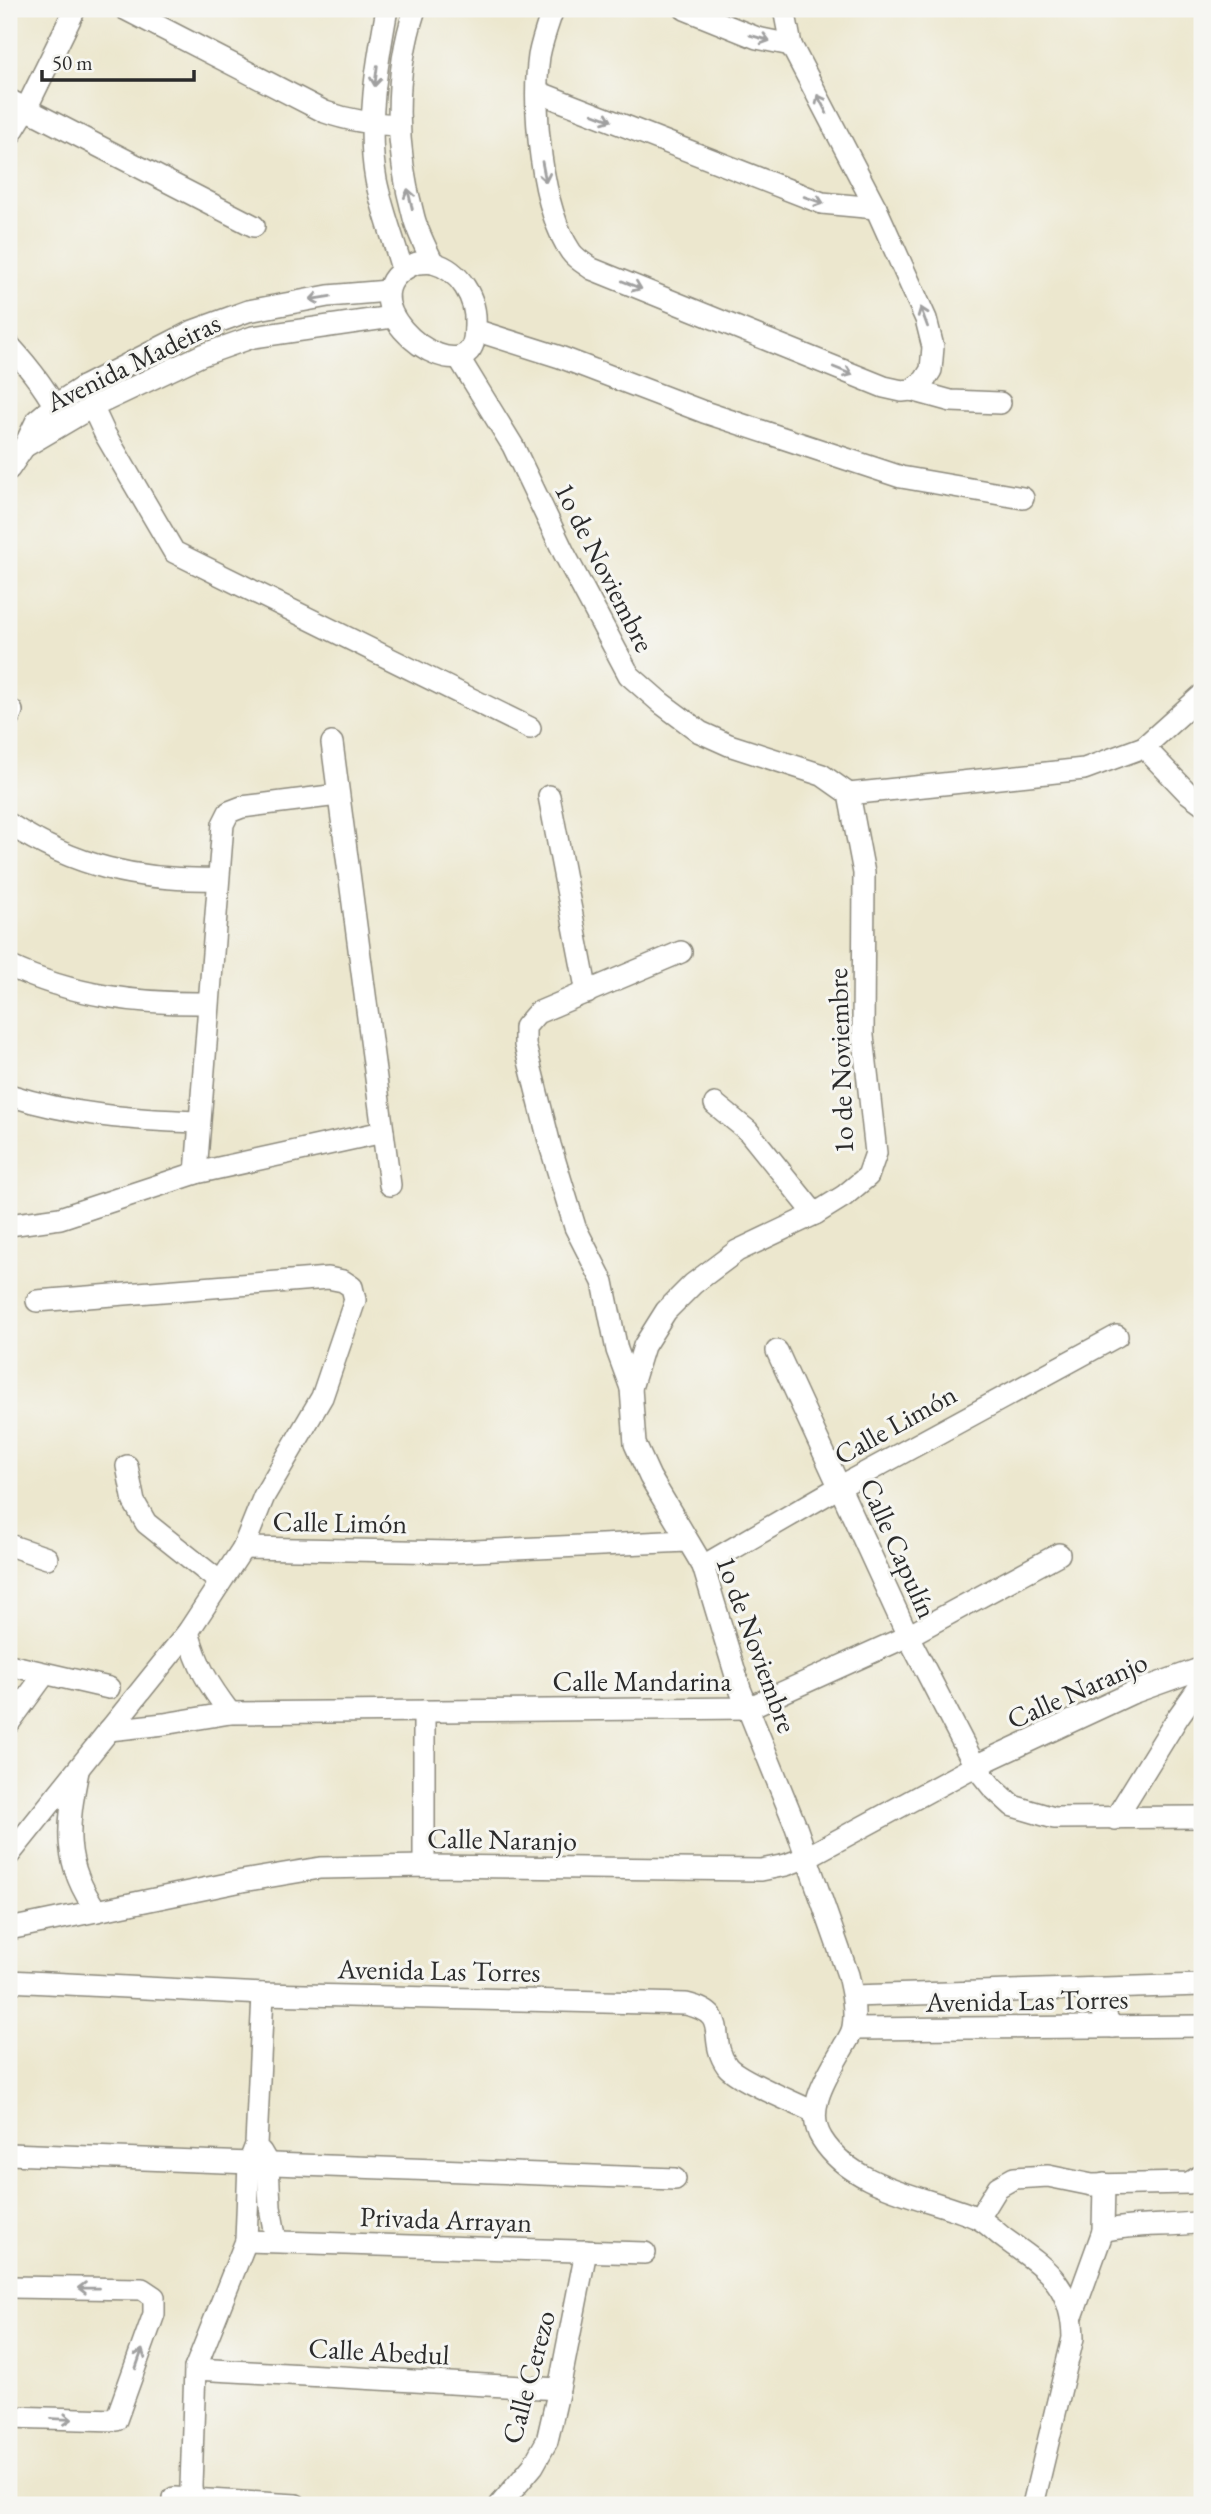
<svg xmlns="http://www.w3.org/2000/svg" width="1211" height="2514" font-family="'EB Garamond',serif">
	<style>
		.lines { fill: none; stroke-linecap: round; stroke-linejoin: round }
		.minor-casing { stroke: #8c897c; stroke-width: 24 }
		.minor { stroke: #fff; stroke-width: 21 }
		.oneway { stroke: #a0a0a0 }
		.labels { text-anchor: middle; stroke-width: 6; stroke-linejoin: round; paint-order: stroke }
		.street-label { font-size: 28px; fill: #2b2b2b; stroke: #f6f6f2 }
	</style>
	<rect width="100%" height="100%" fill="#f6f6f2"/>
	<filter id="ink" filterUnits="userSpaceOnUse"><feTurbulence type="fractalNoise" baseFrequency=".0143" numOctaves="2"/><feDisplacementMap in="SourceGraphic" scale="14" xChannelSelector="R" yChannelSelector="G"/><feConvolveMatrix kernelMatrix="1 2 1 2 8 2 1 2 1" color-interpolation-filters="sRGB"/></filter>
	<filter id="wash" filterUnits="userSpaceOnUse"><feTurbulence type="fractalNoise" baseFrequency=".00686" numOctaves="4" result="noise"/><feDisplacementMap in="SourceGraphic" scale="28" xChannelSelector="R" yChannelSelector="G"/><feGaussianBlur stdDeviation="1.57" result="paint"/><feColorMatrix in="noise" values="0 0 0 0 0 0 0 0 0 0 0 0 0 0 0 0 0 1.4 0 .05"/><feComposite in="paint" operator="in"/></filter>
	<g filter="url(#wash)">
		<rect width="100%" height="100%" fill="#ece7ce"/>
	</g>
	<g filter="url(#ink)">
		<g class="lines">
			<g class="minor-casing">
				<g id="minor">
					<path d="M125,9L325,112C350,121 373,124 399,125"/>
					<path d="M387,9C377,64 366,124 376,180C382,210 394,240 402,269"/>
					<path d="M415,9C393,76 395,150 414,218C418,233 426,248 433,263"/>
					<path d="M553,9C548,24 542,40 539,56C532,107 541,209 571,252C576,259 585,264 592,269L884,387L902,391L911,390L924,381L931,370L933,347L926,319L876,208L791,45L784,9"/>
					<path d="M685,9L757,38L791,45"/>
					<path d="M538,92L822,203L876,208"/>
					<path d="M9,100L254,226"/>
					<path d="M9,137L26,109L75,9"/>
					<path d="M417,263C422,263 428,262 433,263C460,270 477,299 475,325C475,334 475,344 469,351C441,382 339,293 417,263Z"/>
					<path d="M475,330L560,357L704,412L901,477L1023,498"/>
					<path d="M9,345C29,367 48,391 61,418"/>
					<path d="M459,358L513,446L564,553L629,675L661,703L700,732L729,745L822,775L849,794L864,873L863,1036L876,1153L868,1176L844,1196L815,1214L737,1251L693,1284L666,1311L644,1346L631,1388L635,1444L650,1477L703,1566L740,1689L796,1827L848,1975C852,1992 856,2010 853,2027C852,2034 847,2041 844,2046C829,2073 803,2109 822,2139C853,2189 925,2196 975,2217C986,2221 995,2232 1005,2239C1045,2268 1072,2283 1073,2338L1033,2505"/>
					<path d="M83,387L105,434L174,552L530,728"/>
					<path d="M911,390L951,401L1000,403"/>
					<path d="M24,447L92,407L202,355L253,337L392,317"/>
					<path d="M9,469L24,447L37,420L55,405L83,387L193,331L248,311L328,296L388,291"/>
					<path d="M9,717L12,711"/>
					<path d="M332,743L390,1185"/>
					<path d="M1144,747L1187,792L1202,803"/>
					<path d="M849,794L1084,769L1144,747L1202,695"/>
					<path d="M549,796L587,993"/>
					<path d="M9,824C75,867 139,881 217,879"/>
					<path d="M9,966C72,996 139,1004 208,1003"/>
					<path d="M9,1095C71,1115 134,1120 199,1122"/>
					<path d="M715,1104L748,1131L815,1214"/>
					<path d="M196,1173L223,824L229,812L242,807L338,795"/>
					<path d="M9,1225L60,1218L196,1173L383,1132"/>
					<path d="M777,1351L908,1636L975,1766L992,1787L1013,1806L1054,1818L1202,1817"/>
					<path d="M631,1388L617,1350L603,1282L575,1227L550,1145L525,1045V1027L537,1013L681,952"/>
					<path d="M127,1466L134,1502L146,1523L220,1582"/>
					<path d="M9,1545L47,1558"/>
					<path d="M243,1548L452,1552L687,1541"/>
					<path d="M703,1566L841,1486L1117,1336"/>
					<path d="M188,1632C198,1667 208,1684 230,1713"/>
					<path d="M9,1665L109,1688"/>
					<path d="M424,1711V1866"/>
					<path d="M9,1723L44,1675"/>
					<path d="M109,1730L164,1724L230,1713L748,1708L908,1636L1059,1554"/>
					<path d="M78,1771C67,1825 62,1864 97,1911"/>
					<path d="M1115,1819L1178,1717L1202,1683"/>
					<path d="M9,1855L188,1632L243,1548L264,1496L322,1397L355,1300L352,1287L343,1281L328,1278L37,1301"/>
					<path d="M9,1929L242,1881L320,1868L424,1866L761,1870L786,1865L807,1857L975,1766L1132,1693L1202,1668"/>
					<path d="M9,1981L263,1994L686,2004C733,2015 706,2037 727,2066C738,2080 796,2103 814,2112"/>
					<path d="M1086,1989L1113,2027"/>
					<path d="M853,1996L1202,1985"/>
					<path d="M853,2029L1202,2026"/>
					<path d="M261,2152L268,2164L270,2207L276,2241"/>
					<path d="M9,2154L675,2179"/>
					<path d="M979,2218L998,2187L1014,2178L1048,2176L1092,2185L1189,2183L1202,2175"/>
					<path d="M1103,2231L1104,2184"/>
					<path d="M246,2241L645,2253"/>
					<path d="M9,2287L142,2289L154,2297V2314L116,2420L9,2417"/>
					<path d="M1073,2314L1103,2231C1136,2223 1169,2227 1202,2222"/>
					<path d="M195,2369L559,2389"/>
					<path d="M174,2498L296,2505"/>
					<path d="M193,2505L191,2486L195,2369L246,2241L249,2163L256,2145L263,1994"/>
					<path d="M500,2505L533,2466L547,2441L559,2389L586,2251"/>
				</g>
			</g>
			<use href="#minor" class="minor"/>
		</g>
		<defs><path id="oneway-shaft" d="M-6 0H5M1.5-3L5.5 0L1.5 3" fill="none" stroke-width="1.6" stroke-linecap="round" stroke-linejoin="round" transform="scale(1.75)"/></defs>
		<g class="oneway">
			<use href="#oneway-shaft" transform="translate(760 38) rotate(16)"/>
			<use href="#oneway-shaft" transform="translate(376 76) rotate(97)"/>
			<use href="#oneway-shaft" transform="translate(822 104) rotate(-117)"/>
			<use href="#oneway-shaft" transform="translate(602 117) rotate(21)"/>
			<use href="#oneway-shaft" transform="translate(544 172) rotate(79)"/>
			<use href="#oneway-shaft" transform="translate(410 199) rotate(-103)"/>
			<use href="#oneway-shaft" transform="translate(814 200) rotate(19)"/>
			<use href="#oneway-shaft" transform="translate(632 285) rotate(22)"/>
			<use href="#oneway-shaft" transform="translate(320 298) rotate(171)"/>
			<use href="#oneway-shaft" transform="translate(924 317) rotate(-110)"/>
			<use href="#oneway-shaft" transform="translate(843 371) rotate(22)"/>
			<use href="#oneway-shaft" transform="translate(88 2288) rotate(-179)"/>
			<use href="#oneway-shaft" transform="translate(139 2359) rotate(-71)"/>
			<use href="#oneway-shaft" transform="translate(62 2419) rotate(2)"/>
		</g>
	</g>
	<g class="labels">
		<g class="street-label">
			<text transform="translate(133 362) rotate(-26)" y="10">Avenida Madeiras</text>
			<text transform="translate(605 567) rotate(63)" y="10">1o de Noviembre</text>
			<text transform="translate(840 1061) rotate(-92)" y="10">1o de Noviembre</text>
			<text transform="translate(895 1424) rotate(-29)" y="10">Calle Limón</text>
			<text transform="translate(340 1522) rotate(1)" y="10">Calle Limón</text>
			<text transform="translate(899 1548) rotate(66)" y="10">Calle Capulín</text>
			<text transform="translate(757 1644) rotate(70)" y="10">1o de Noviembre</text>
			<text x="642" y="1691">Calle Mandarina</text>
			<text transform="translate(1077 1690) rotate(-24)" y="10">Calle Naranjo</text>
			<text transform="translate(502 1839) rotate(1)" y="10">Calle Naranjo</text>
			<text transform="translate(439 1970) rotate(1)" y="10">Avenida Las Torres</text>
			<text transform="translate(1027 2000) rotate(-1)" y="10">Avenida Las Torres</text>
			<text transform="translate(446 2219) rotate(2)" y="10">Privada Arrayan</text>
			<text transform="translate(379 2351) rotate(3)" y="10">Calle Abedul</text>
			<text transform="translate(528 2377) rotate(-75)" y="10">Calle Cerezo</text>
		</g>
	</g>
	<rect width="1211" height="2514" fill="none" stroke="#f6f6f2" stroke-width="35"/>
	<path d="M42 70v10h152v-10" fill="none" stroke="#2b2b2b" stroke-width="3.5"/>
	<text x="52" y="70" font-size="21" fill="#2b2b2b" stroke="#f6f6f2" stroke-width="5" paint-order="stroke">50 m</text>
</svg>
